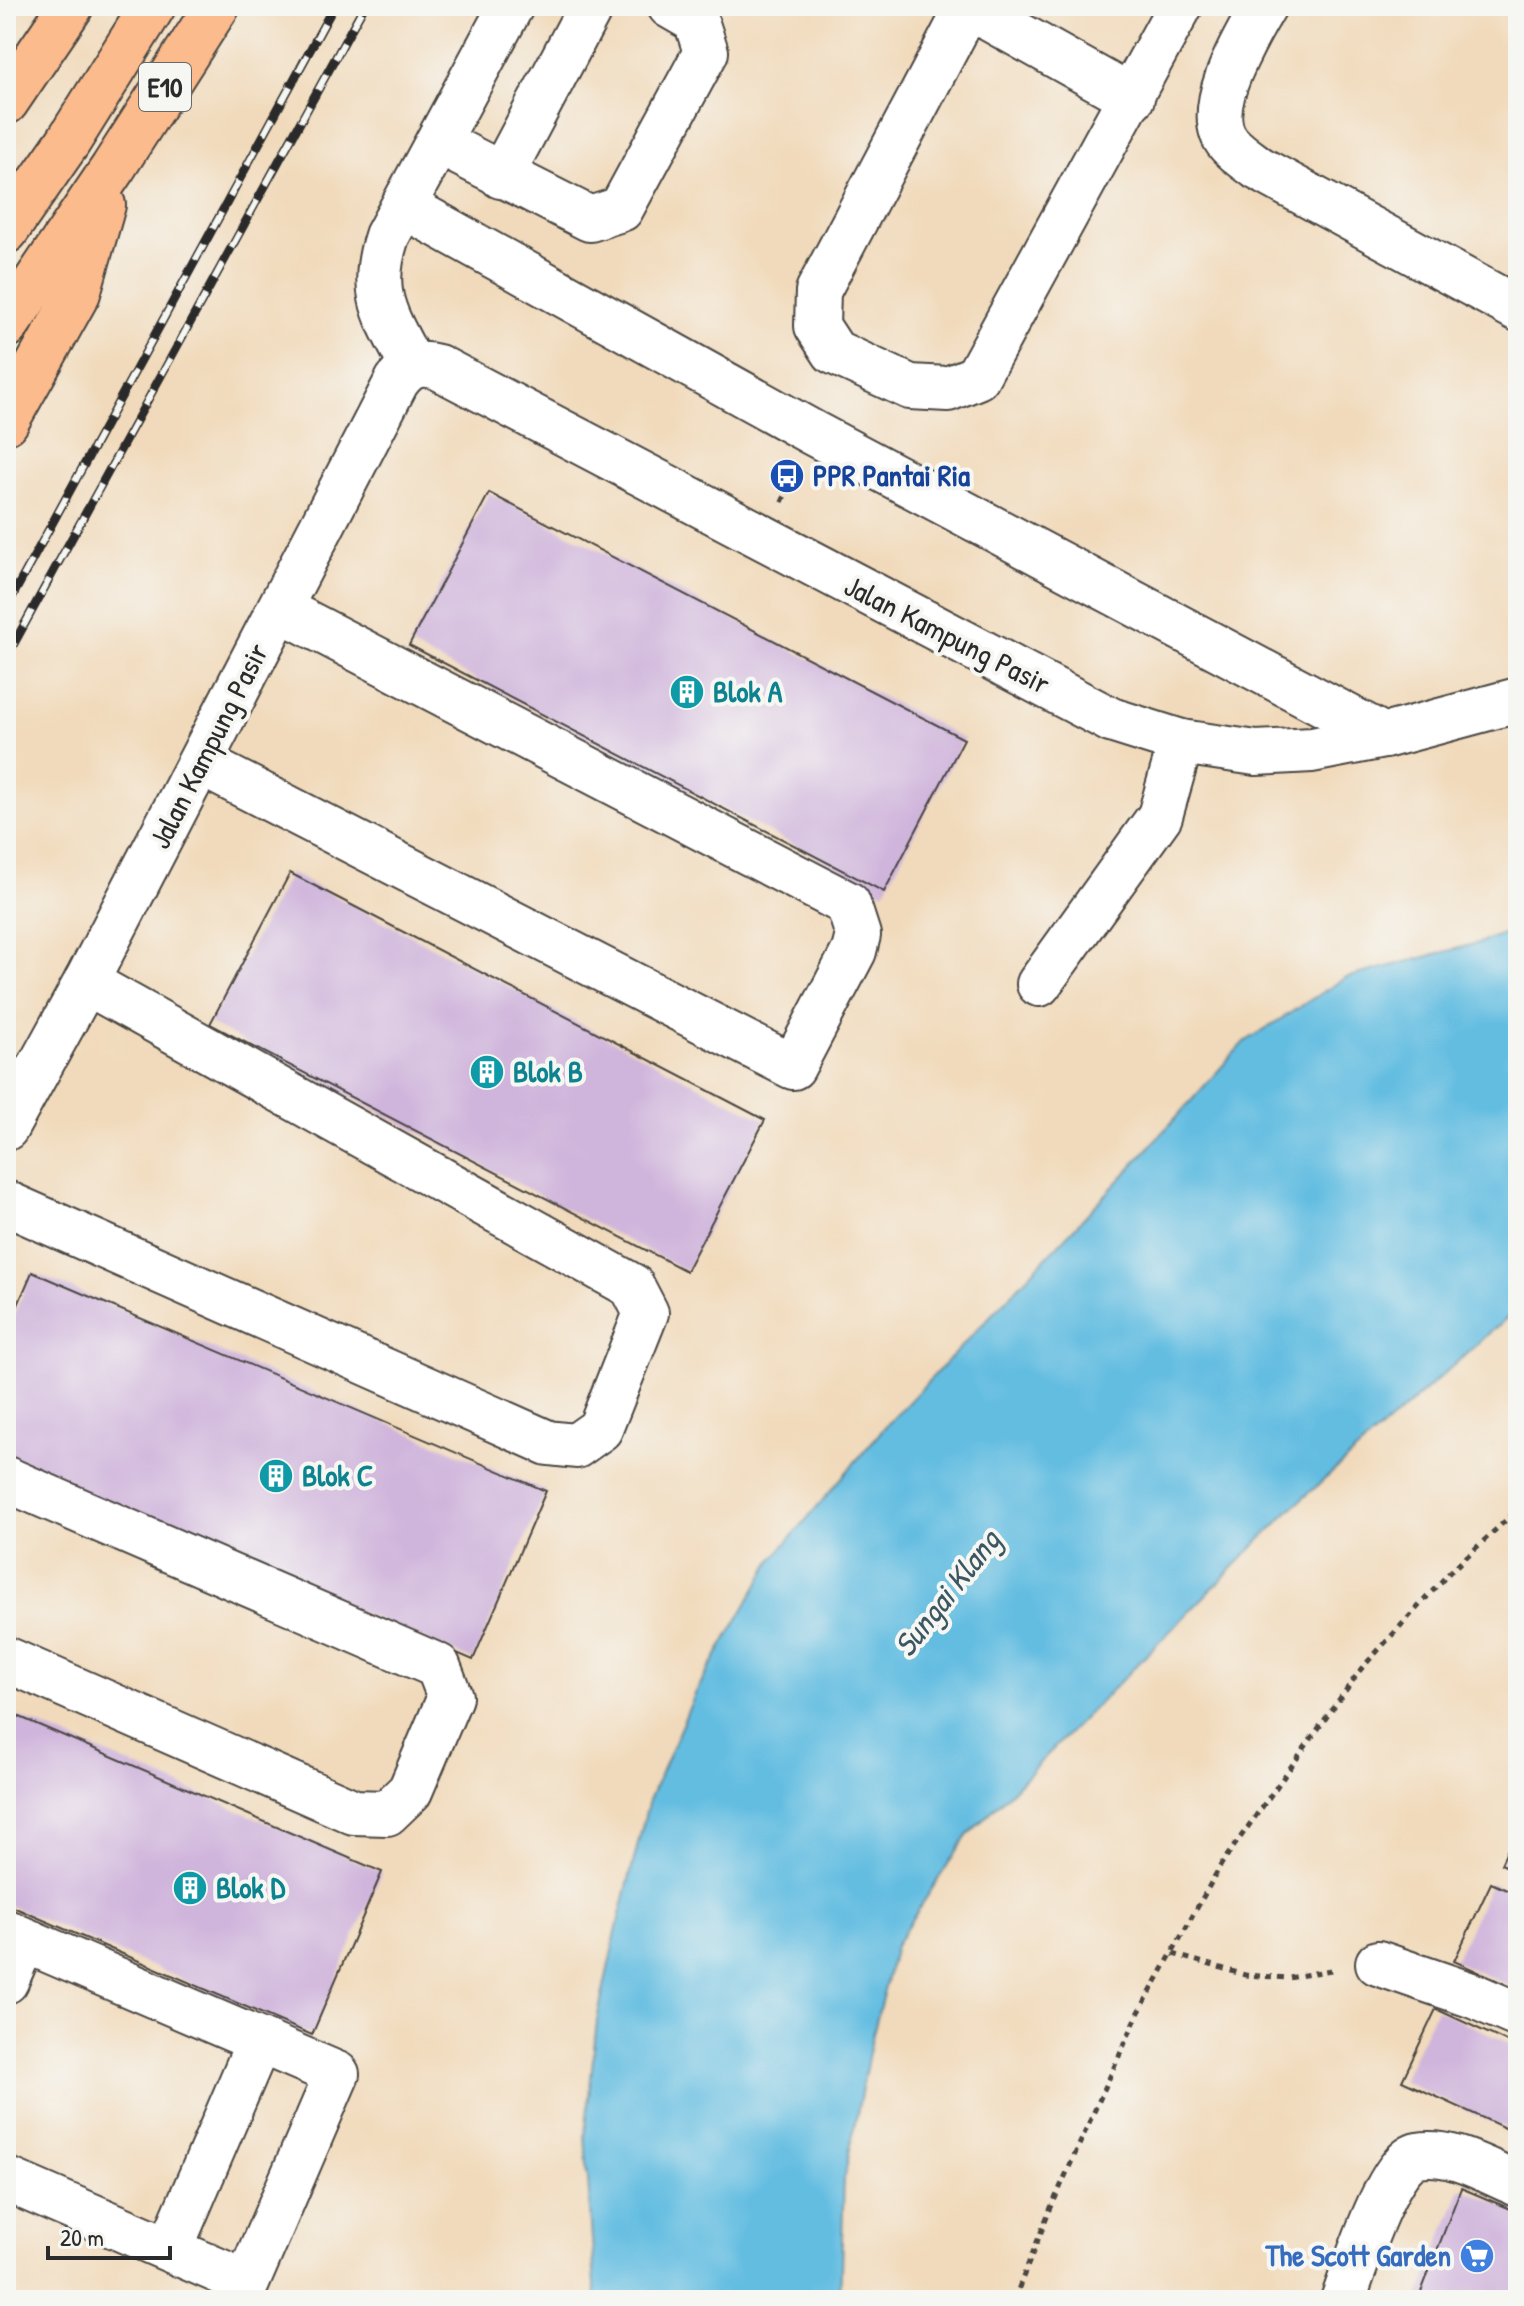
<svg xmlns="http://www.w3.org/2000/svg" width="1524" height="2306" font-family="'Patrick Hand',sans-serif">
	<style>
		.water { fill: #64bde1; stroke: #487486; stroke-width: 2 }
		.building { fill: #cfb4db }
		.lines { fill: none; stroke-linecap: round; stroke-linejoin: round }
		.minor-casing { stroke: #494541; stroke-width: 48 }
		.major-casing { stroke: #494541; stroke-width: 48 }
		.highway-casing { stroke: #494541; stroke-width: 48 }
		.path { stroke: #494541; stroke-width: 5; stroke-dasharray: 6 6; stroke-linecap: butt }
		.minor { stroke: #fff; stroke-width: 44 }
		.major { stroke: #fbbb8d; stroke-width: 44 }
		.highway { stroke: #fbbb8d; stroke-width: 44 }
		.rail-casing { stroke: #2b2b2b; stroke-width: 9 }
		.rail { stroke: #f6f6f2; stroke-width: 6; stroke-dasharray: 18; stroke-linecap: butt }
		.labels { text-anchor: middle; stroke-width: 8; stroke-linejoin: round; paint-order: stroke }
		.shield { fill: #f6f6f2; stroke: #686867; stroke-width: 2 }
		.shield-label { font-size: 28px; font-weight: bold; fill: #2b2b2b }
		.transit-label { font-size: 30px; font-weight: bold; fill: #164399; stroke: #f6f6f2; text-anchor: start }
		.street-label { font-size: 30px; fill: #2b2b2b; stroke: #f6f6f2 }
		.culture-label { font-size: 30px; font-weight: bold; fill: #0d838f; stroke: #f6f6f2; text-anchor: start }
		.shop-label { font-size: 30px; font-weight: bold; fill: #366cbe; stroke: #f6f6f2; text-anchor: end }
		.water-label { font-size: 32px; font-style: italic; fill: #3c5762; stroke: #f6f6f2 }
	</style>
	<rect width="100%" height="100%" fill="#f6f6f2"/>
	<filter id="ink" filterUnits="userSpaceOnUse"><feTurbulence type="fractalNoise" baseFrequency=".0125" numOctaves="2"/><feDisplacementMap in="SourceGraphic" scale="16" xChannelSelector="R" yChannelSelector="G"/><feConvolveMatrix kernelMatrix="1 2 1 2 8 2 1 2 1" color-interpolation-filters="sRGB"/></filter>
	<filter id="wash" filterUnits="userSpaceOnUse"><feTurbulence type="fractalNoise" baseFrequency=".006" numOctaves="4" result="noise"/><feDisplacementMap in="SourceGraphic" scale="32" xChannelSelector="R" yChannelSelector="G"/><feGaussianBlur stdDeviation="1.8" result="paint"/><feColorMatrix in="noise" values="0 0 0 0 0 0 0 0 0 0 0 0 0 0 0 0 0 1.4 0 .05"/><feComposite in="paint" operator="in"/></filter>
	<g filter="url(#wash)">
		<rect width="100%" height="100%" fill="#f1dabb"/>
		<path class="water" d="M1518,928V1308L1290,1510L965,1838L895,1946L872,2038L844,2179L840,2300H596L585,2135L597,2020L617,1927L649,1800L696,1692L772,1560L883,1429L1129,1170L1243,1043L1345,978L1482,942Z"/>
		<g id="blocks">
			<g class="building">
				<path d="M489,493L964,739L884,892L409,645Z"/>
				<path d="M290,873L765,1120L686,1271L210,1024Z"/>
				<path d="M32,1272L546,1491L473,1660L6,1460V1333Z"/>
				<path d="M6,1711L382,1872L312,2035L6,1904Z"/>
				<path d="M1518,1827V1872L1501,1864Z"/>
				<path d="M1491,1883L1518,1895V1990L1454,1961Z"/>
				<path d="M1436,2009L1518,2047V2134L1402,2081Z"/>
				<path d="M1461,2188L1518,2212V2300H1418Z"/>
			</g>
		</g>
	</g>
	<g filter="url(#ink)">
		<use href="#blocks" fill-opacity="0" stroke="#494541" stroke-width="2"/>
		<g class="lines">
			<g class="minor-casing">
				<g id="minor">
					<path d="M967,6L1132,98"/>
					<path d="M1264,6C1246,37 1200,111 1229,144C1237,153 1249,161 1258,168L1518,309"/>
					<path d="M968,7L818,291L817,326L834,352L910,387L948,389L977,377L1180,6"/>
					<path d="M438,142L590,219L621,209L706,52L696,21L670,6"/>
					<path d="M501,176L591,6"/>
					<path d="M404,206L813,433L1384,736"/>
					<path d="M412,366C386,316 368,294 387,236L511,6"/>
					<path d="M200,763L793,1067L854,951L858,935L848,904L280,609"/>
					<path d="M1039,984L1160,816L1181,742"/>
					<path d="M6,1128L86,982L397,381C409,365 419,362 438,367L1111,720L1181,742L1256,753L1312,750L1384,736L1518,700"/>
					<path d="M6,1203L548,1443L576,1446L600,1429L646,1313L632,1286L86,982"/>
					<path d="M6,1479L438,1666L450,1697L410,1791L387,1813L354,1812L6,1659"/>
					<path d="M6,1932L337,2074L247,2283L6,2179"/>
					<path d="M1378,1963L1474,1996L1518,2015"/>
					<path d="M6,1981L24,1940"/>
					<path d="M170,2249L259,2041"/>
					<path d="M1343,2300C1354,2271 1388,2160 1418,2155C1452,2149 1488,2172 1518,2184"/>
				</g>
			</g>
			<g class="major-casing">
				<path id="major" d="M6,102L71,6"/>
			</g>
			<g class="highway-casing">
				<g id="highway">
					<path d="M6,231L68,142L153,6"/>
					<path d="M6,326L113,168L217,6"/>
					<path d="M6,422L78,293L103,205"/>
				</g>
			</g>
			<g class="path">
				<path d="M782,502L790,485"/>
				<path d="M1173,1954L1245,1975L1289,1978L1336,1969"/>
				<path d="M1014,2300L1049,2212L1138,2014L1222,1863L1361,1669L1450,1572L1518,1509"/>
			</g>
			<use href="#minor" class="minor"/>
			<use href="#major" class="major"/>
			<use href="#highway" class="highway"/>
			<g class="rail-casing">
				<g id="rail">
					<path d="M6,608L334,6"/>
					<path d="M6,658L364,6"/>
				</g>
			</g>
			<use href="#rail" class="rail"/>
		</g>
	</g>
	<defs>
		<g id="bus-disc" transform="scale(1.8)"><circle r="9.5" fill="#1a4fb4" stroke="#f6f6f2"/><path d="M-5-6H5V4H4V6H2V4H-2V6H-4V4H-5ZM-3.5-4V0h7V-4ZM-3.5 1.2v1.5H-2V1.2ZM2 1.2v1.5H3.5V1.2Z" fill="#fff"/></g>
		<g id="building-disc" transform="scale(1.8)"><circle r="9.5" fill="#0f9aa8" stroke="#f6f6f2"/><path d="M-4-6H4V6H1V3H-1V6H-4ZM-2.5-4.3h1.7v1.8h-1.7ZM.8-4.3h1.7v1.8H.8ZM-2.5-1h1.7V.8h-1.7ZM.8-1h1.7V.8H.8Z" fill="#fff"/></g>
		<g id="supermarket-disc" transform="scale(1.8)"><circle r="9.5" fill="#3f7fe0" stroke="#f6f6f2"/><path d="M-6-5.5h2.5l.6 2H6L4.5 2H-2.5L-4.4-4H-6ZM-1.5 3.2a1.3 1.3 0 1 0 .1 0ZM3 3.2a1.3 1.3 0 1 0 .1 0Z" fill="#fff"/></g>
	</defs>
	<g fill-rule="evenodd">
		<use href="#bus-disc" x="787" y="476"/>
		<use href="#building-disc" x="687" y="692"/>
		<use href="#building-disc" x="487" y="1072"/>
		<use href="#building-disc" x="276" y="1476"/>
		<use href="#building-disc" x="190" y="1888"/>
		<use href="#supermarket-disc" x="1477" y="2256"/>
	</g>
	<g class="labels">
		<rect class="shield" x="139" y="63" width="52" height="48" rx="6"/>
		<g class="shield-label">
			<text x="165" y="97">E10</text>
		</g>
		<g class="transit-label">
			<text x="813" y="486">PPR Pantai Ria</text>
		</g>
		<g class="street-label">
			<text transform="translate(947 635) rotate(27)" y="10">Jalan Kampung Pasir</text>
			<text transform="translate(209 746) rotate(-63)" y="10">Jalan Kampung Pasir</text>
		</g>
		<g class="culture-label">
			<text x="713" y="702">Blok A</text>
			<text x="513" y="1082">Blok B</text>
			<text x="302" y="1486">Blok C</text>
			<text x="216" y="1898">Blok D</text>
		</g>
		<g class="shop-label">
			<text x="1451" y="2266">The Scott Garden</text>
		</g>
		<g class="water-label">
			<text transform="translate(947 1593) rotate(-52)" y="11">Sungai Klang</text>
		</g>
	</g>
	<rect width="1524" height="2306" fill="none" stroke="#f6f6f2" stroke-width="32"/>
	<path d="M48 2246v12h122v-12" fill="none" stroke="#2b2b2b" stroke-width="4"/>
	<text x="60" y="2246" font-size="24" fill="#2b2b2b" stroke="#f6f6f2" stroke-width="6" paint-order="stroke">20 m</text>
</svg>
